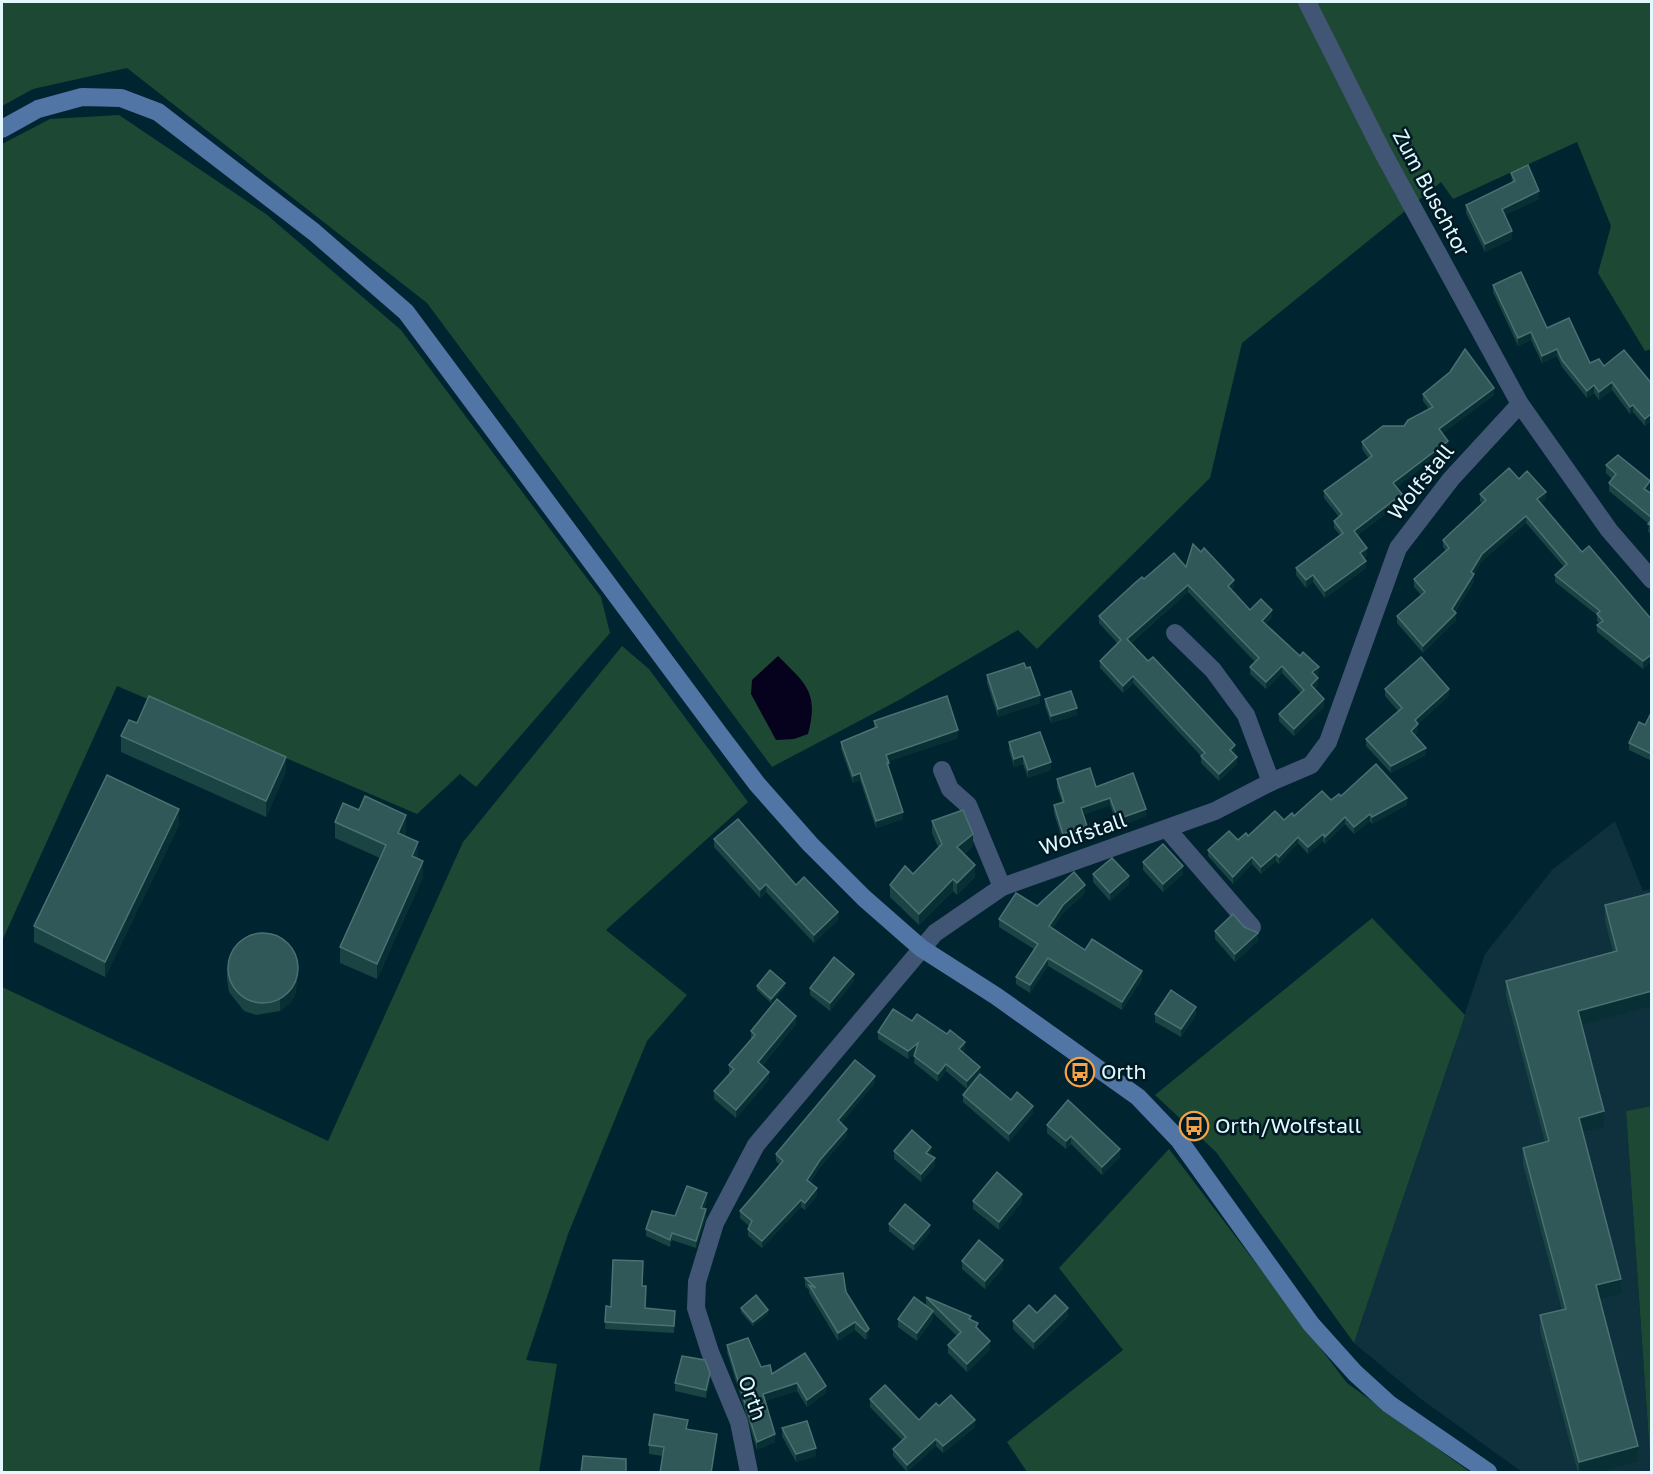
<svg xmlns="http://www.w3.org/2000/svg" width="1653" height="1474" font-family="'Golos Text',sans-serif">
	<style>
		.built { fill: #0e313d }
		.green { fill: #1d4833 }
		.water { fill: #06011d }
		.lines { fill: none; stroke-linecap: round; stroke-linejoin: round }
		.minor { stroke: #405674; stroke-width: 18 }
		.secondary { stroke: #5175a5; stroke-width: 18 }
		.wall { fill: #1a4444 }
		.shaded-wall { fill: #072f34 }
		.building { fill: #305858; stroke: #4c7172; stroke-width: 1.5 }
		.labels { text-anchor: middle; stroke-width: 5; stroke-linejoin: round; paint-order: stroke }
		.street-label { font-size: 21px; fill: #e3f7ff; stroke: #001a23 }
		.poi-label { font-size: 21px; fill: #e3f7ff; stroke: #001a23; text-anchor: start }
	</style>
	<rect width="100%" height="100%" fill="#002430"/>
	<path class="built" d="M1615,821L1643,891L1651,889V1106L1626,1111L1651,1472H1522L1421,1399L1354,1343L1485,954L1552,870Z"/>
	<g class="green">
		<path d="M2,2H1651V349L1645,351L1598,273L1611,226L1577,142L1453,199L1441,182L1242,343L1210,478L1037,649L1018,630L899,700L772,767L427,303L127,68L33,89L2,106Z"/>
		<path d="M119,115L266,214L401,330L601,597L610,633L476,787L460,774L417,814L117,686L2,941V144L50,119Z"/>
		<path d="M622,646L649,669L748,802L606,930L687,995L647,1041L568,1234L526,1360L557,1364L539,1472H2V987L328,1141L463,842Z"/>
		<path d="M1372,918L1465,1015L1354,1343L1216,1152L1155,1095Z"/>
		<path d="M1651,1106H1652L1651,1471L1626,1111Z"/>
		<path d="M1169,1149L1347,1383L1470,1472H1027L1007,1442L1123,1350L1059,1268Z"/>
	</g>
	<path class="water" d="M778,656C806,684 819,692 808,734L794,739L776,740L751,694L752,680Z"/>
	<g class="lines">
		<g class="minor">
			<path d="M1307,2L1382,151L1520,404L1609,530L1652,580"/>
			<path d="M1175,633L1213,670L1246,715L1271,782"/>
			<path d="M942,770L950,789L968,805L1002,887"/>
			<path d="M1167,829L1252,927"/>
			<path d="M749,1472L739,1422L710,1352L696,1308L697,1282L715,1223L756,1145L935,933L1002,887L1215,811L1271,782L1311,765L1328,742L1398,548L1451,479L1520,404"/>
		</g>
		<path class="secondary" d="M2,129L38,109L82,97L121,98L158,112L314,232L406,312L720,735L757,784L810,844L864,898L921,948L996,996L1138,1097L1179,1140L1311,1324L1355,1373L1389,1404L1488,1472"/>
	</g>
	<g class="wall">
		<path d="M1511,173L1539,199L1505,215L1512,239L1485,252L1466,213V205L1512,183Z"/>
		<path d="M1493,285L1590,363L1604,366L1652,384L1645,426L1633,412L1630,414L1612,390L1599,400L1594,393L1587,398L1562,367L1557,356L1542,363L1531,340L1518,346L1493,292Z"/>
		<path d="M1423,394L1494,395L1443,433L1448,448L1396,487L1402,501L1358,535L1367,555L1364,558L1366,568L1325,598L1313,582L1306,588L1296,575V568L1340,535L1334,528V521L1339,517L1324,498V491L1369,459L1362,449V442L1404,426L1429,409L1423,401Z"/>
		<path d="M1606,465L1650,489L1648,492L1652,494V534L1648,532L1649,524L1609,491V483L1612,479L1606,473Z"/>
		<path d="M1519,479L1546,499L1541,503L1582,552L1652,620V661L1643,669L1597,632V625L1600,624L1597,621V615L1555,582V575L1564,567L1526,523L1482,561L1474,574V582L1455,612L1456,620L1423,653L1397,623V616L1421,595L1414,587V579L1446,551L1443,547V540L1482,504L1480,501V494Z"/>
		<path d="M1144,579L1234,587L1231,590L1250,610L1272,617L1266,624L1319,674L1316,676L1318,686L1314,689L1324,707L1294,736L1279,721V714L1301,693L1282,673L1266,689L1250,674V667L1255,662L1188,592L1131,643L1235,752L1234,754L1237,764L1219,781L1201,763V756L1133,683L1123,693L1100,668V661L1118,644L1099,623V616Z"/>
		<path d="M987,675L1040,703L998,717L987,683Z"/>
		<path d="M1385,689L1449,696L1418,724V731L1415,735L1426,755L1391,773L1366,746V739L1398,711L1385,696Z"/>
		<path d="M1045,699L1077,715L1051,723L1045,706Z"/>
		<path d="M1652,711V761L1629,750V743L1645,725Z"/>
		<path d="M874,721L958,738L889,761V770L903,819L876,828L860,780L853,783L841,749V742L874,728Z"/>
		<path d="M121,736L286,772L266,817L121,752Z"/>
		<path d="M1009,742L1051,770L1028,778L1023,764L1014,767L1009,750Z"/>
		<path d="M1057,779L1096,787L1146,816L1118,827L1110,805L1083,815L1087,834L1063,842L1054,813V805L1062,802L1057,787Z"/>
		<path d="M1331,800L1407,805L1372,824L1370,821L1354,834L1345,824L1325,844L1323,841L1308,854L1298,843L1279,864L1276,861L1261,874L1252,864L1233,884L1208,856V850L1238,840Z"/>
		<path d="M932,821L973,846L964,854L975,877L957,895L953,891L919,925L890,897V885L913,874L938,847L932,833Z"/>
		<path d="M335,822L406,830L404,836L418,857V859L423,877L377,979L340,963V947L380,858L335,838Z"/>
		<path d="M179,825L105,977L34,942V926Z"/>
		<path d="M714,839L796,885L838,920L814,943L766,892L760,898L714,847Z"/>
		<path d="M1143,862L1183,874L1163,892L1143,870Z"/>
		<path d="M1093,874L1129,884L1110,901L1093,882Z"/>
		<path d="M1085,893L1063,913L1053,928L1085,950L1142,979L1122,1010L1048,966L1030,993L1016,984V977L1034,949L999,927V919L1037,906Z"/>
		<path d="M1652,893V1006L1581,1025L1604,1127L1583,1132L1621,1294L1600,1300L1638,1462L1598,1473H1578L1540,1331V1315L1562,1310L1523,1164V1148L1545,1142L1506,996V981L1613,952L1605,921V905Z"/>
		<path d="M1215,931L1258,941L1235,962L1215,939Z"/>
		<path d="M227,968L297,969L296,993L290,1003L280,1011L256,1015L244,1011L229,992L227,980Z"/>
		<path d="M854,981L830,1011L810,995V988Z"/>
		<path d="M757,986L785,987L771,1003L757,990Z"/>
		<path d="M1155,1014L1196,1015L1181,1037L1155,1022Z"/>
		<path d="M912,1021L965,1049L963,1052L980,1067L967,1089L946,1071L938,1082L914,1063L915,1053L908,1059L878,1039V1032Z"/>
		<path d="M796,1024L762,1066L769,1080L736,1118L714,1099V1091L730,1074L729,1073V1065L751,1040V1031Z"/>
		<path d="M875,1083L841,1123L847,1136L820,1167L810,1183L817,1196L805,1210L801,1207L762,1248L748,1236V1229L749,1226L740,1218V1211L780,1165L776,1161V1154Z"/>
		<path d="M963,1095L1033,1113L1009,1142L963,1102Z"/>
		<path d="M1047,1125L1120,1157L1102,1175L1071,1144L1066,1149L1047,1133Z"/>
		<path d="M894,1151L931,1155L935,1166L921,1182L894,1159Z"/>
		<path d="M707,1200L704,1209L706,1217L696,1248L672,1240L670,1247L646,1236V1229L675,1216Z"/>
		<path d="M973,1201L1022,1202L999,1230L973,1209Z"/>
		<path d="M889,1224L930,1232L914,1251L889,1231Z"/>
		<path d="M962,1261L1003,1268L985,1289L962,1269Z"/>
		<path d="M805,1278L846,1292L869,1337L866,1340L855,1330L838,1341L809,1293V1290L805,1286Z"/>
		<path d="M642,1286L645,1308L675,1318L674,1333L605,1329L606,1306L611,1307Z"/>
		<path d="M926,1297L971,1320L978,1328L990,1349L967,1372L948,1353V1345L957,1336L933,1313V1319L917,1341L898,1327V1319L926,1305Z"/>
		<path d="M741,1308L768,1314L753,1326L741,1312Z"/>
		<path d="M1037,1313L1068,1316L1034,1350L1013,1329V1321Z"/>
		<path d="M727,1345L772,1374L826,1393L807,1407L797,1391L765,1401L775,1442L757,1450L727,1352Z"/>
		<path d="M710,1381L706,1398L675,1391V1383Z"/>
		<path d="M870,1399L919,1420L939,1406L975,1427L943,1453L936,1446L907,1472L893,1456V1449L902,1440L870,1407Z"/>
		<path d="M782,1428L816,1456L796,1462L782,1436Z"/>
		<path d="M688,1429L717,1443L663,1456L649,1454V1445Z"/>
	</g>
	<g class="shaded-wall">
		<path d="M1539,191V199L1502,217V209Z"/>
		<path d="M1512,231V239L1485,252V244Z"/>
		<path d="M1531,332V340L1518,346V338Z"/>
		<path d="M1557,349V356L1542,363V356Z"/>
		<path d="M1612,382V390L1599,400V392Z"/>
		<path d="M1594,385V393L1587,398V391Z"/>
		<path d="M1494,388V395L1439,436V429Z"/>
		<path d="M1633,405V412L1630,414V407Z"/>
		<path d="M1652,413V421L1645,426V419Z"/>
		<path d="M1448,441V448L1393,490V483Z"/>
		<path d="M1650,481V489L1644,497V489Z"/>
		<path d="M1546,492V499L1537,507V499Z"/>
		<path d="M1402,494V501L1354,538V531Z"/>
		<path d="M1526,516V523L1482,561L1474,574V582L1452,616V609L1471,572L1482,554Z"/>
		<path d="M1367,548V555L1360,560V553Z"/>
		<path d="M1366,561V568L1325,598V591Z"/>
		<path d="M1313,575V582L1306,588V580Z"/>
		<path d="M1234,580V587L1228,594V586Z"/>
		<path d="M1188,585V592L1127,646V639Z"/>
		<path d="M1272,610V617L1262,628V621Z"/>
		<path d="M1456,613V620L1423,653V646Z"/>
		<path d="M1652,654V661L1643,669V661Z"/>
		<path d="M1282,666V673L1266,689V682Z"/>
		<path d="M1319,667V674L1312,680V672Z"/>
		<path d="M1133,676V683L1123,693V686Z"/>
		<path d="M1318,678V686L1311,692V685Z"/>
		<path d="M1449,689V696L1415,727V720Z"/>
		<path d="M1040,695V703L998,717V709Z"/>
		<path d="M1324,699V707L1294,736V729Z"/>
		<path d="M1077,708V715L1051,723V716Z"/>
		<path d="M1418,724V731L1411,738V731Z"/>
		<path d="M958,730V738L886,762V755Z"/>
		<path d="M1235,745V752L1230,757V750Z"/>
		<path d="M1426,748V755L1391,773V766Z"/>
		<path d="M1023,756V764L1014,767V759Z"/>
		<path d="M286,757V772L266,817V801Z"/>
		<path d="M1237,757V764L1219,781V774Z"/>
		<path d="M1051,762V770L1028,778V770Z"/>
		<path d="M860,773V780L853,783V776Z"/>
		<path d="M1110,798V805L1081,816V808Z"/>
		<path d="M1407,798V805L1372,824V817Z"/>
		<path d="M179,809V825L105,977V962Z"/>
		<path d="M1146,809V816L1118,827V819Z"/>
		<path d="M903,812V819L876,828V821Z"/>
		<path d="M1370,814V821L1354,834V827Z"/>
		<path d="M406,815V830L398,849V833Z"/>
		<path d="M1345,817V824L1325,844V837Z"/>
		<path d="M1087,826V834L1063,842V834Z"/>
		<path d="M973,834V846L957,859V847Z"/>
		<path d="M1323,834V841L1308,854V847Z"/>
		<path d="M1298,837V843L1279,864V857Z"/>
		<path d="M418,842V857L412,872V856Z"/>
		<path d="M1276,854V861L1261,874V867Z"/>
		<path d="M1252,857V864L1233,884V877Z"/>
		<path d="M423,861V877L377,979V964Z"/>
		<path d="M975,865V877L957,895V883Z"/>
		<path d="M1183,866V874L1163,892V884Z"/>
		<path d="M1129,876V884L1110,901V893Z"/>
		<path d="M953,879V891L919,925V914Z"/>
		<path d="M766,884V892L760,898V890Z"/>
		<path d="M1085,885V893L1063,913L1049,934V926L1063,905Z"/>
		<path d="M838,912V920L814,943V935Z"/>
		<path d="M1258,933V941L1235,962V954Z"/>
		<path d="M297,957L296,993L290,1003L280,1011V999Z"/>
		<path d="M1048,958V966L1030,993V985Z"/>
		<path d="M1142,971V979L1122,1010V1002Z"/>
		<path d="M854,974V981L830,1011V1003Z"/>
		<path d="M785,983V987L771,1003V999Z"/>
		<path d="M1652,991V1006L1578,1026V1011Z"/>
		<path d="M1196,1007V1015L1181,1037V1029Z"/>
		<path d="M796,1016V1024L758,1070V1062Z"/>
		<path d="M965,1042V1049L959,1056V1049Z"/>
		<path d="M918,1043V1051L908,1059V1051Z"/>
		<path d="M946,1064V1071L938,1082V1074Z"/>
		<path d="M980,1067V1074L967,1089V1081Z"/>
		<path d="M769,1072V1080L736,1118V1110Z"/>
		<path d="M875,1076V1083L838,1128V1120Z"/>
		<path d="M1033,1106V1113L1009,1142V1134Z"/>
		<path d="M1604,1111V1127L1579,1133V1118Z"/>
		<path d="M847,1129V1136L820,1167L807,1187V1180L820,1160Z"/>
		<path d="M1071,1136V1144L1066,1149V1141Z"/>
		<path d="M931,1147V1155L926,1161V1153Z"/>
		<path d="M1120,1149V1157L1102,1175V1167Z"/>
		<path d="M935,1158V1166L921,1182V1174Z"/>
		<path d="M817,1188V1196L805,1210V1203Z"/>
		<path d="M707,1193V1200L701,1215V1208Z"/>
		<path d="M1022,1194V1202L999,1230V1222Z"/>
		<path d="M801,1200V1207L762,1248V1241Z"/>
		<path d="M706,1209V1217L696,1248V1241Z"/>
		<path d="M930,1225V1232L914,1251V1244Z"/>
		<path d="M672,1233V1240L670,1247V1240Z"/>
		<path d="M1003,1260V1268L985,1289V1281Z"/>
		<path d="M1621,1279V1294L1596,1301V1285Z"/>
		<path d="M1068,1308V1316L1034,1350V1342Z"/>
		<path d="M768,1310V1314L753,1326V1322Z"/>
		<path d="M933,1311V1319L917,1341V1333Z"/>
		<path d="M855,1322V1330L838,1341V1333Z"/>
		<path d="M869,1329V1337L866,1340V1332Z"/>
		<path d="M990,1341V1349L967,1372V1364Z"/>
		<path d="M710,1373V1381L706,1398V1390Z"/>
		<path d="M797,1383V1391L763,1402V1394Z"/>
		<path d="M826,1386V1393L807,1407V1400Z"/>
		<path d="M975,1420V1427L943,1453V1446Z"/>
		<path d="M717,1434V1443L712,1473H711Z"/>
		<path d="M775,1434V1442L757,1450V1442Z"/>
		<path d="M936,1439V1446L907,1472V1465Z"/>
		<path d="M1638,1446V1462L1598,1473H1579V1462Z"/>
		<path d="M816,1448V1456L796,1462V1454Z"/>
	</g>
	<g class="building">
		<path d="M1528,165L1539,191L1502,209L1512,231L1485,244L1466,205L1515,181L1511,173Z"/>
		<path d="M1521,272L1547,328L1569,318L1590,363L1599,359L1604,366L1624,350L1652,384V413L1645,419L1633,405L1630,407L1612,382L1599,392L1594,385L1587,391L1562,360L1557,349L1542,356L1531,332L1518,338L1493,285Z"/>
		<path d="M1465,349L1494,388L1439,429L1448,441L1393,483L1402,494L1354,531L1367,548L1360,553L1366,561L1325,591L1313,575L1306,580L1296,568L1343,533L1334,521L1342,514L1324,491L1372,456L1362,442L1383,426H1404L1408,420L1433,407L1423,394L1450,372Z"/>
		<path d="M1618,455L1650,481L1644,489L1652,494V518L1609,483L1616,474L1606,465Z"/>
		<path d="M1509,468L1519,479L1527,471L1546,492L1537,499L1582,552L1589,546L1652,620V654L1643,661L1597,625L1603,621L1597,614L1600,611L1555,575L1567,564L1526,516L1482,554L1471,572L1474,574L1452,609L1456,613L1423,646L1397,616L1425,592L1414,579L1449,548L1443,540L1486,500L1480,494Z"/>
		<path d="M1652,519V526L1648,524Z"/>
		<path d="M1193,544L1201,552L1204,548L1234,580L1228,586L1250,610L1261,599L1272,610L1262,621L1300,656L1303,652L1319,667L1312,672L1318,678L1311,685L1324,699L1294,729L1279,714L1304,690L1282,666L1266,682L1250,667L1259,658L1188,585L1127,639L1148,661L1153,657L1187,693L1235,745L1230,750L1237,757L1219,774L1201,756L1205,753L1133,676L1123,686L1100,661L1121,640L1099,616L1136,582L1142,577L1144,579L1174,553L1186,567Z"/>
		<path d="M1421,657L1449,689L1415,720L1418,724L1411,731L1426,748L1391,766L1366,739L1402,708L1385,689Z"/>
		<path d="M1024,663L1026,668L1030,667L1040,695L998,709L987,675Z"/>
		<path d="M1071,691L1077,708L1051,716L1045,699Z"/>
		<path d="M149,696L286,757L266,801L121,736L129,720L137,723Z"/>
		<path d="M947,696L958,730L886,755L889,763H887L903,812L876,821L860,773L853,776L841,742L877,727L874,721Z"/>
		<path d="M1652,711V754L1629,743L1639,722L1645,725Z"/>
		<path d="M1040,732L1051,762L1028,770L1023,756L1014,759L1009,742Z"/>
		<path d="M1376,764L1407,798L1372,817L1370,814L1354,827L1345,817L1325,837L1323,834L1308,847L1298,837L1279,857L1276,854L1261,867L1252,857L1233,877L1208,850L1229,831L1238,840L1246,833L1248,836L1275,811L1284,820L1292,813L1294,816L1322,791L1331,800L1339,794L1341,796Z"/>
		<path d="M1090,768L1096,787L1133,773L1146,809L1118,819L1110,798L1081,808L1087,826L1063,834L1054,805L1064,802L1057,779Z"/>
		<path d="M107,775L179,809L105,962L34,926Z"/>
		<path d="M365,796L406,815L398,833L418,842L412,856L423,861L377,964L340,947L386,845L335,822L343,803L359,810Z"/>
		<path d="M963,810L973,834L957,847L975,865L957,883L953,879L919,914L890,885L905,866L913,874L942,844L932,821Z"/>
		<path d="M738,819L796,885L804,877L838,912L814,935L766,884L760,890L714,839Z"/>
		<path d="M1163,844L1183,866L1163,884L1143,862Z"/>
		<path d="M1112,858L1129,876L1110,893L1093,874Z"/>
		<path d="M1074,872L1085,885L1063,905L1049,926L1085,950L1092,939L1142,971L1122,1002L1048,958L1030,985L1016,977L1038,944L999,919L1016,893L1037,906Z"/>
		<path d="M1652,893V991L1578,1011L1604,1111L1579,1118L1621,1279L1596,1285L1638,1446L1579,1462L1540,1315L1566,1309L1523,1148L1549,1141L1506,981L1617,951L1605,905Z"/>
		<path d="M1233,914L1244,927L1258,933L1235,954L1215,931Z"/>
		<circle cx="263" cy="968" r="35"/>
		<path d="M834,957L854,974L830,1003L810,988Z"/>
		<path d="M770,970L785,983L771,999L757,986Z"/>
		<path d="M1171,990L1196,1007L1181,1029L1155,1014Z"/>
		<path d="M777,999L796,1016L758,1062L769,1072L736,1110L714,1091L734,1069L729,1065L755,1035L751,1031Z"/>
		<path d="M893,1009L912,1021L917,1014L947,1034L950,1030L965,1042L959,1049L980,1067L967,1081L946,1064L938,1074L914,1056L918,1043L908,1051L878,1032Z"/>
		<path d="M855,1060L875,1076L838,1120L847,1129L820,1160L807,1180L817,1188L805,1203L801,1200L762,1241L748,1229L752,1221L740,1211L783,1161L776,1154Z"/>
		<path d="M980,1074L1011,1100L1017,1092L1033,1106L1009,1134L963,1095Z"/>
		<path d="M1068,1100L1120,1149L1102,1167L1071,1136L1066,1141L1047,1125Z"/>
		<path d="M912,1130L931,1147L926,1153L935,1158L921,1174L894,1151Z"/>
		<path d="M997,1172L1022,1194L999,1222L973,1201Z"/>
		<path d="M687,1186L707,1193L701,1208L706,1209L696,1241L672,1233L670,1240L646,1229L652,1211L675,1216Z"/>
		<path d="M905,1204L930,1225L914,1244L889,1224Z"/>
		<path d="M979,1240L1003,1260L985,1281L962,1261Z"/>
		<path d="M613,1260L643,1261L642,1286H646L645,1308L675,1311L674,1326L605,1322L606,1306L611,1307Z"/>
		<path d="M843,1273L846,1292L869,1329L866,1332L855,1322L838,1333L809,1285L816,1288L805,1278Z"/>
		<path d="M756,1295L768,1310L753,1322L741,1308Z"/>
		<path d="M1055,1295L1068,1308L1034,1342L1013,1321L1029,1305L1037,1313Z"/>
		<path d="M914,1297L933,1311L917,1333L898,1319Z"/>
		<path d="M926,1297L971,1316L969,1319L978,1323L976,1327L990,1341L967,1364L948,1345L961,1332Z"/>
		<path d="M748,1338L761,1367L770,1365L772,1374L805,1353L826,1386L807,1400L797,1383L763,1394L775,1434L757,1442L727,1345Z"/>
		<path d="M682,1356L705,1360L710,1373L706,1390L675,1383Z"/>
		<path d="M885,1385L919,1420L936,1403L939,1406L951,1395L975,1420L943,1446L936,1439L907,1465L893,1449L906,1437L870,1399Z"/>
		<path d="M654,1414L688,1420L686,1429L717,1434L711,1473H660L664,1447L649,1445Z"/>
		<path d="M807,1421L816,1448L796,1454L782,1428Z"/>
		<path d="M583,1456L626,1459V1473H581Z"/>
	</g>
	<defs>
		<g id="bus-ring" transform="scale(1.5)"><circle r="9.5" fill="#001a23" stroke="#f6a247" stroke-width="1.5"/><path d="M-5-6H5V4H4V6H2V4H-2V6H-4V4H-5ZM-3.5-4V0h7V-4ZM-3.5 1.2v1.5H-2V1.2ZM2 1.2v1.5H3.5V1.2Z" fill="#f6a247"/></g>
	</defs>
	<g fill-rule="evenodd">
		<use href="#bus-ring" x="1080" y="1072"/>
		<use href="#bus-ring" x="1194" y="1126"/>
	</g>
	<g class="labels">
		<g class="street-label">
			<text transform="translate(1431 193) rotate(62)" y="7">Zum Buschtor</text>
			<text transform="translate(1421 482) rotate(-51)" y="7">Wolfstall</text>
			<text transform="translate(1083 834) rotate(-19)" y="7">Wolfstall</text>
			<text transform="translate(752 1398) rotate(70)" y="7">Orth</text>
		</g>
		<g class="poi-label">
			<text x="1101" y="1079">Orth</text>
			<text x="1215" y="1133">Orth/Wolfstall</text>
		</g>
	</g>
	<rect width="1653" height="1474" fill="none" stroke="#e3f7ff" stroke-width="6"/>
</svg>
